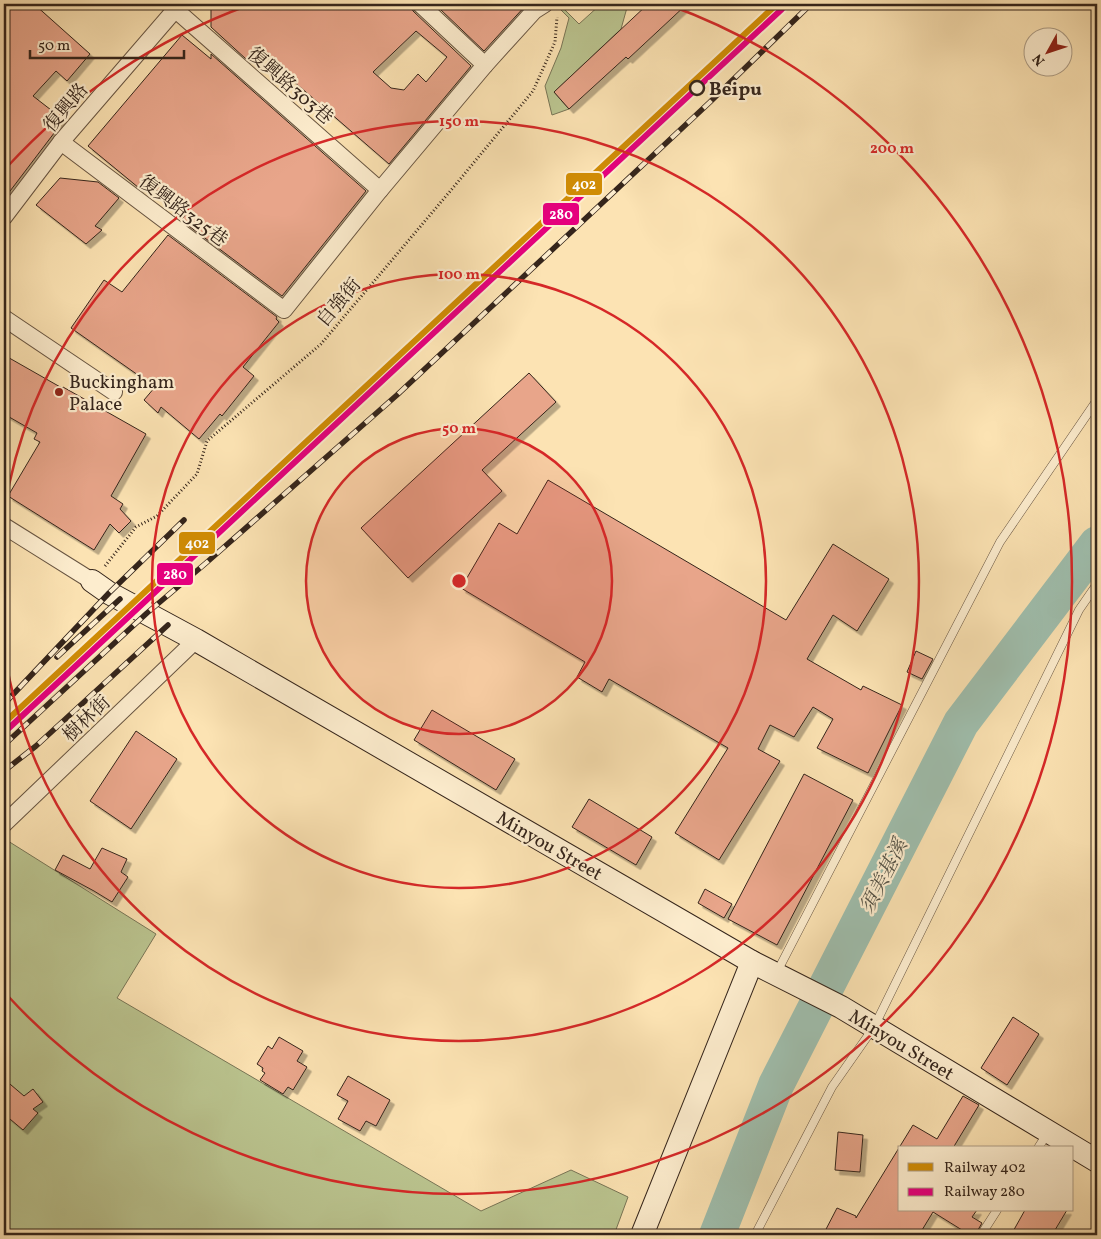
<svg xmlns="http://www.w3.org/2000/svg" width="1101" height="1239" font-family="Vollkorn,'Noto Serif TC',serif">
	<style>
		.green { fill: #bbc590; stroke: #787556 }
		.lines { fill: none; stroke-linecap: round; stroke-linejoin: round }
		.river { stroke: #9fbead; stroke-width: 36 }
		.building { fill: #e8a58a; stroke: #35251b; fill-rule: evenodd; filter: url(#shadow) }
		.lane-casing { stroke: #675441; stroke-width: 9 }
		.street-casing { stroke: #675441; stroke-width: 18 }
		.secondary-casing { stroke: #35251b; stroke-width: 24 }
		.path { stroke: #35251b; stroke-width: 3; stroke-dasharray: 1 2.5; stroke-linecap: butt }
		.lane { stroke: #fdedce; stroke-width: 8 }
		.street { stroke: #fdedce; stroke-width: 16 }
		.secondary { stroke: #fdedce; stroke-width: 22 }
		.rail-casing { stroke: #35251b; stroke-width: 5.5 }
		.rail { stroke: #fdedce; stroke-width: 4; stroke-dasharray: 11; stroke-linecap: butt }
		.rail-1-casing { stroke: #fdedce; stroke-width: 10 }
		.rail-2-casing { stroke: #fdedce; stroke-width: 10 }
		.rail-1 { stroke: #d08c05; stroke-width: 6 }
		.rail-2 { stroke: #e5007d; stroke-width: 6 }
		.ring { fill: none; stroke: #d62828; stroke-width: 2.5 }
		.stop-dot { fill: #fdedce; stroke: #35251b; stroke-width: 2.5 }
		.poi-dot { fill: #8f2418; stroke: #fdedce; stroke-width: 2 }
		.labels { text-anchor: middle; stroke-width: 4.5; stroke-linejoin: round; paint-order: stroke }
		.street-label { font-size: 19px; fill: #35251b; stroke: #fdedce }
		.stop-label { font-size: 19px; font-weight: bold; fill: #35251b; stroke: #fdedce; text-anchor: start }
		.poi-label { font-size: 19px; fill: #35251b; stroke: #fdedce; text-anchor: start }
		.water-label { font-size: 20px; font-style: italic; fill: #555347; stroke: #fdedce }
		.centre { fill: #d62828; stroke: #fdedce; stroke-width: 2.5 }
		.ring-label { font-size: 15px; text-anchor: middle; font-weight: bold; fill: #d62828; stroke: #fdedce; stroke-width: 4.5; stroke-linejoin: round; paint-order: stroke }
		.line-badge { stroke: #fdedce; stroke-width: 2 }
		.badge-label { font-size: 14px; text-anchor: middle; font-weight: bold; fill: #fff }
	</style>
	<defs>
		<filter id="shadow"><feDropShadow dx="4.5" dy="4.5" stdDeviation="0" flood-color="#0004"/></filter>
	</defs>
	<rect width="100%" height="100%" fill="#fce3b3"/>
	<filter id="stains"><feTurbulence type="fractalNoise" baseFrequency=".004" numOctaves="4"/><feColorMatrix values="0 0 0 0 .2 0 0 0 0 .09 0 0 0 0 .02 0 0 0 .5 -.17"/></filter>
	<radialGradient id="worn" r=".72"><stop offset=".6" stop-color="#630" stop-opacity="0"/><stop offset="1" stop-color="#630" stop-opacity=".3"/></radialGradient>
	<g class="green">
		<path d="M601,4H628L621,29L554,92L569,109L552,115L545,86L561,48L569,18L561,10L563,8L579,24Z"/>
		<path d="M8,841L156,934L117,998L481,1211L571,1170L628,1197L614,1235H4V845Z"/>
	</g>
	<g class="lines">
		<path class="river" d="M717,1235L776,1085L961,723L1097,544"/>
	</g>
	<g class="building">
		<path d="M4,4H34L90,54L67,81L56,71L33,96L64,120L4,199Z"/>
		<path d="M211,4H410L413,11L471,66L389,164L255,48L246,59L211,27ZM416,31L447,57L426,82L418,74L404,90L391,88L373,72Z"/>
		<path d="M447,4H527L484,51L440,9Z"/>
		<path d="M648,4H687L628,59L626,57L569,109L554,92Z"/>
		<path d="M182,35L211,59V54L366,191L282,296L181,220L186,214L163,195L145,181L139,188L88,146Z"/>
		<path d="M60,178L98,182L119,198L95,226L102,230L86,244L36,205Z"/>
		<path d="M168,235L277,317L276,319L279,322L243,367L254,376L222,416L220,414L199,439L161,407L158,413L144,400L155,387L71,328L104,280L122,292Z"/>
		<path d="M4,355L62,388L63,387L146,434L111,496L123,504L120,509L131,521L119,533L110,524L94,550L8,496L40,442L34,439L37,433L4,414Z"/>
		<path d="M529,373L556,402L482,470L502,491L408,578L361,528Z"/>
		<path d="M548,480L786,620L833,544L889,579L857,631L833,615L807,659L861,690L863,686L902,705L868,773L817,748L833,719L813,707L794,737L770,725L758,749L780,761L719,860L675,833L728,748L609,679L602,692L577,677L585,662L461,588L499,523L517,534Z"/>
		<path d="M916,651L933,659L922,679L907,672Z"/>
		<path d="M432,710L515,759L496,790L414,740Z"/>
		<path d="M136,731L177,759L131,829L90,801Z"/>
		<path d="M804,774L853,800L777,945L728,919Z"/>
		<path d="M589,799L652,837L636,865L572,827Z"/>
		<path d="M102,848L127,859L121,872L128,877L112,902L94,891L55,870L63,855L90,869Z"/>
		<path d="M705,889L732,904L724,918L698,903Z"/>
		<path d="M1013,1017L1039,1034L1007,1085L981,1068Z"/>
		<path d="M279,1037L303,1051L297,1061L307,1067L293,1090L288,1087L283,1094L260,1080L265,1073L262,1071L263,1068L257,1064L268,1046L272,1049Z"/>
		<path d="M348,1076L390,1100L376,1126L366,1121L360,1131L338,1119L348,1101L337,1095Z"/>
		<path d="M4,1079L24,1096L33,1089L43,1102L33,1109L38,1113L23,1130L4,1114Z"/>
		<path d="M963,1096L979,1105L953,1148H900V1210H977L972,1217L982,1223L975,1235H970L933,1212L919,1235H823L837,1208L856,1216V1218L913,1125L937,1139Z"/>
		<path d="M838,1132L863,1135L860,1172L835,1170Z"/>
		<path d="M1025,1210H1067L1052,1235H1011Z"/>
	</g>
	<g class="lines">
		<g class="lane-casing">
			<g id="lane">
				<path d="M777,972L1000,542L1097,400"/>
				<path d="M1038,1148L1047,1134"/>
				<path d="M755,1235L832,1087L874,1027L1079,610L1097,584"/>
				<path d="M981,1235L997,1210"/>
			</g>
		</g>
		<g class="street-casing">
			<g id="street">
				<path d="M169,4L380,190"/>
				<path d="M420,4L485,65"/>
				<path d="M61,142L284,310L380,190L485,65L534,11L545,4"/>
				<path d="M4,217L61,142L180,4"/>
				<path d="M4,318L114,392"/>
				<path d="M4,526L92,581"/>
				<path d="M4,824L196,640"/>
			</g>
		</g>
		<g class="secondary-casing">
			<g id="secondary">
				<path d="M92,581L109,593L196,640L752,962L841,1007L1097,1161"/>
				<path d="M642,1235L752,962"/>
			</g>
		</g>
		<path class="path" d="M105,566L136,527L157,516L197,474L207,441L321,344L452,189L533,91L555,42L557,17"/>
		<use href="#lane" class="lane"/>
		<use href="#street" class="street"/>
		<use href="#secondary" class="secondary"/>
		<g class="rail-casing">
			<g id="rail">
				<path d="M57,657L120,599"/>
				<path d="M4,704L109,593L184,520"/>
				<path d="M4,745L147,613L206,563L397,395L710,102L811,4"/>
				<path d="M4,771L36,746L168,625"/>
			</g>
		</g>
		<use href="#rail" class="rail"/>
		<g class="rail-1-casing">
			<path id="rail-1" d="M4,723L777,4"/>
		</g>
		<g class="rail-2-casing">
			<path id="rail-2" d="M9,728L782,9"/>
		</g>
		<use href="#rail-1" class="rail-1"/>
		<use href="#rail-2" class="rail-2"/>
	</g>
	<circle cx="459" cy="581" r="153" fill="#d62828" fill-opacity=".12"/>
	<g class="ring">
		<circle cx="459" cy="581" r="153"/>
		<circle cx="459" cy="581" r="307"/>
		<path d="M4 513A460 460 0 1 1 4 649"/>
		<path d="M7 167A613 613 0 0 1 249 5M669 5A613 613 0 1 1 7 995"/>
	</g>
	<circle class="stop-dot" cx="697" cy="88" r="7"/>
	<circle class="poi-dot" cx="59" cy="392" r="5"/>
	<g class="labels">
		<g class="street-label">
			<text transform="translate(291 85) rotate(41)" y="7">復興路303巷</text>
			<text transform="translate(65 107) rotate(-50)" y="7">復興路</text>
			<text transform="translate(184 210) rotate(37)" y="7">復興路325巷</text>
			<text transform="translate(338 302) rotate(-50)" y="7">自強街</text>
			<text transform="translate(86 718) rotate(-44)" y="7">樹林街</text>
			<text transform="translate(550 845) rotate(30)" y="7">Minyou Street</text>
			<text transform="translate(902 1044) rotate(31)" y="7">Minyou Street</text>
		</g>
		<g class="stop-label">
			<text x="709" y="95">Beipu</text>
		</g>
		<g class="poi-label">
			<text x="69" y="388">Buckingham<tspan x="69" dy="22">Palace</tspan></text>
		</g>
		<g class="water-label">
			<text transform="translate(883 876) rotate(-63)" y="7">須美基溪</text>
		</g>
	</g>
	<circle cx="459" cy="581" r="8" class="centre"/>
	<g class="ring-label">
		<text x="459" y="126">150 m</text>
		<text x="892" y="153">200 m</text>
		<text x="459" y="279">100 m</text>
		<text x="459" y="433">50 m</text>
	</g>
	<g class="line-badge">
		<rect x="565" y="172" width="38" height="24" rx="5" fill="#d08c05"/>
		<rect x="542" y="202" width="38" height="24" rx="5" fill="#e5007d"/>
		<rect x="178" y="531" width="38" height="24" rx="5" fill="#d08c05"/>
		<rect x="156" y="562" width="38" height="24" rx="5" fill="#e5007d"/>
	</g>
	<g class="badge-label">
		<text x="584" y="189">402</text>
		<text x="561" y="219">280</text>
		<text x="197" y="548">402</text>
		<text x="175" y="579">280</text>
	</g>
	<rect width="1101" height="1239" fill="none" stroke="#fce3b3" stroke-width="20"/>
	<rect x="5" y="5" width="1091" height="1229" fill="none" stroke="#35251b" stroke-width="2.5"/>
	<rect x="10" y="10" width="1081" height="1219" fill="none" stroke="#35251b"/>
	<rect x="898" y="1146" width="175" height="65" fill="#fdedce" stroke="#ad9d86"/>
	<rect x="908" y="1163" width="25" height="8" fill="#d08c05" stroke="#ad9d86"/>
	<text x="944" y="1172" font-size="15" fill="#35251b">Railway 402</text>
	<rect x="908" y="1188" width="25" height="8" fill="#e5007d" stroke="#ad9d86"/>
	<text x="944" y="1196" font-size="15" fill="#35251b">Railway 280</text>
	<g transform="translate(1048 52) rotate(230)"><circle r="24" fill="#fdedce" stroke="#ad9d86"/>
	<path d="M0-4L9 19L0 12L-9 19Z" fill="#8f2418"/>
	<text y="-8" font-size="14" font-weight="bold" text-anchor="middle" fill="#35251b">N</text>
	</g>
	<path d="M30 50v8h154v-8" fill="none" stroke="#35251b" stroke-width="2.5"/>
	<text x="38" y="50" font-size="15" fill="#35251b" stroke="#fdedce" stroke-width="4" paint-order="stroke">50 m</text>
	<rect width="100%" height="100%" filter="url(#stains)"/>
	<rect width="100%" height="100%" fill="url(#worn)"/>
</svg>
